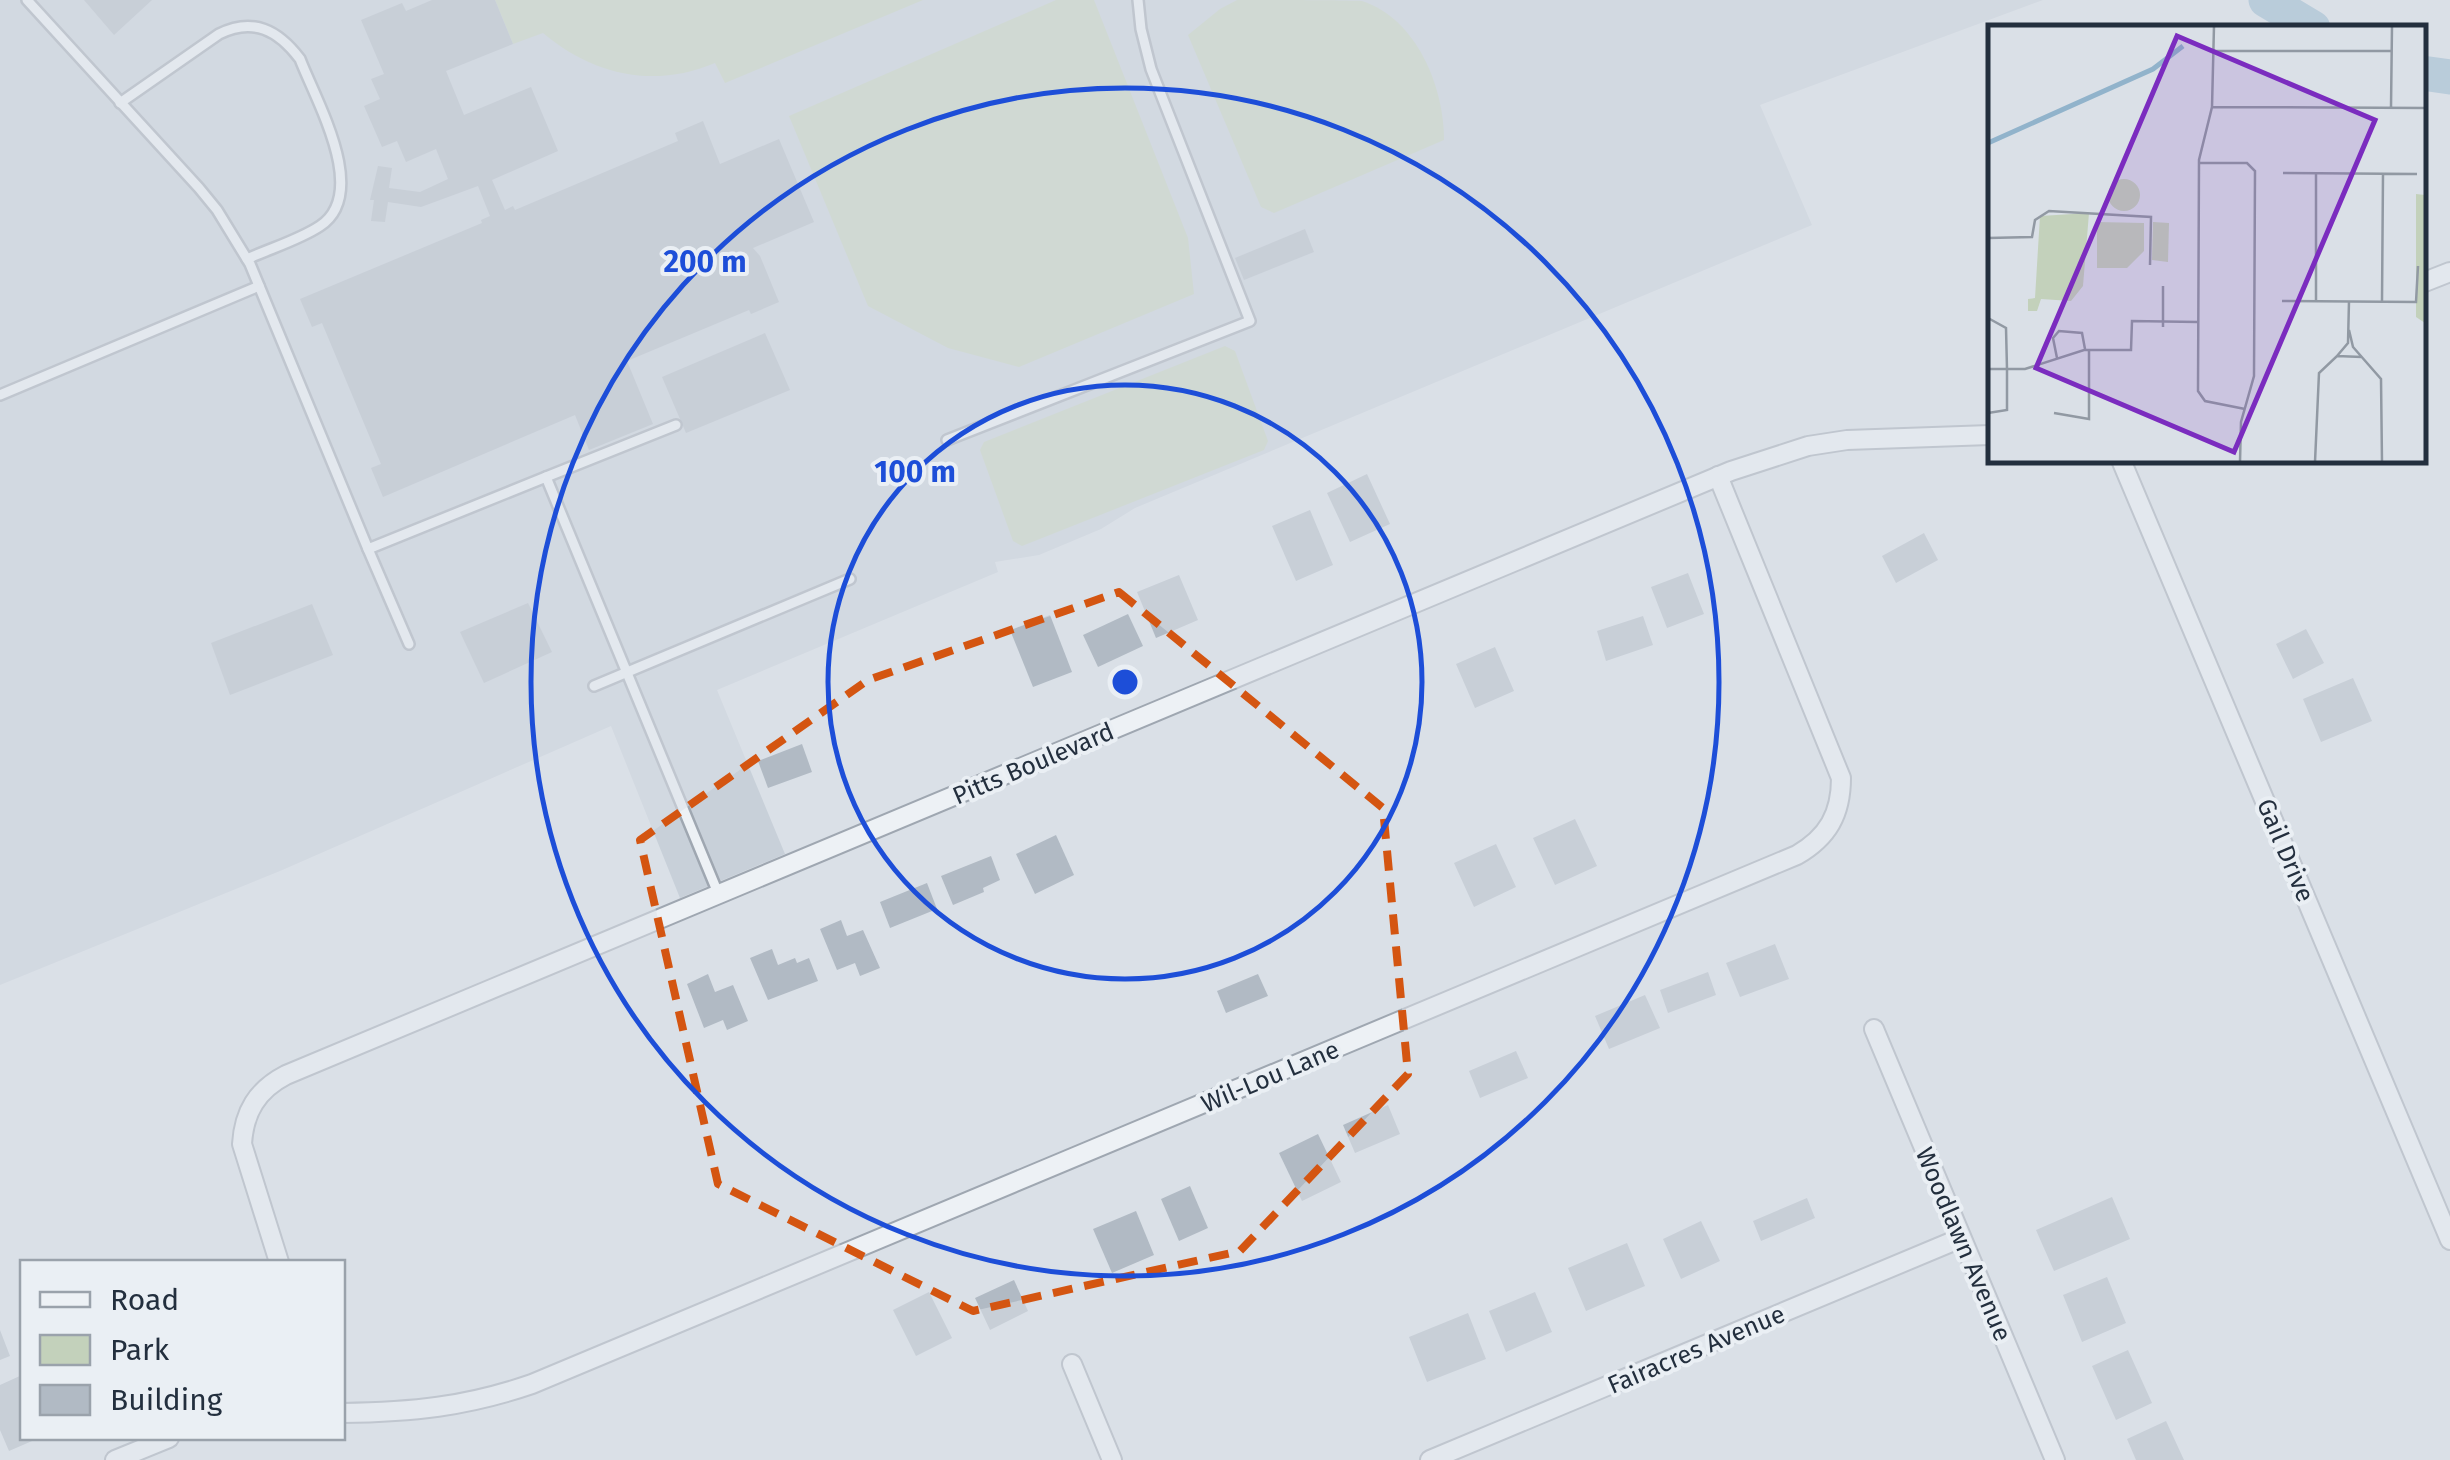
<svg xmlns="http://www.w3.org/2000/svg" width="2450" height="1460" font-family="'Fira Sans',sans-serif">
	<style>
		.built { fill: #c8d0d9 }
		.green { fill: #c3d1bb }
		.lines { fill: none; stroke-linecap: round; stroke-linejoin: round }
		.river { stroke: #91b3cb; stroke-width: 35 }
		.building { fill: #b1bac4 }
		.lane-casing { stroke: #9fa7b1; stroke-width: 14 }
		.street-casing { stroke: #9fa7b1; stroke-width: 22 }
		.lane { stroke: #edf1f5; stroke-width: 9 }
		.street { stroke: #edf1f5; stroke-width: 18 }
		.marked { fill: none; stroke: #d45511; stroke-width: 8; stroke-dasharray: 20 12; stroke-linejoin: round }
		.ring { fill: none; stroke: #1d4ed8; stroke-width: 5 }
		.labels { text-anchor: middle; stroke-width: 8; stroke-linejoin: round; paint-order: stroke }
		.street-label { font-size: 25px; fill: #232f3e; stroke: #eaeff4 }
		.inset-river { fill: none; stroke: #91b3cb; stroke-width: 5 }
		.inset-road { fill: none; stroke: #9199a3; stroke-width: 2.5 }
		.view { fill: #7b2cbf; fill-opacity: 0.15; stroke: #7b2cbf; stroke-width: 5 }
		.inset-edge { fill: none; stroke: #232f3e; stroke-width: 5 }
		.centre { fill: #1d4ed8; stroke: #eaeff4; stroke-width: 5 }
		.ring-label { font-size: 30px; text-anchor: middle; font-weight: bold; fill: #1d4ed8; stroke: #eaeff4; stroke-width: 8; stroke-linejoin: round; paint-order: stroke }
	</style>
	<rect width="100%" height="100%" fill="#dae0e7"/>
	<path class="built" d="M0,0H2043L1760,105L1812,225L1135,508L1101,529L1039,555L995,562L998,572L717,690L785,854L680,898L611,726L280,871L0,985Z"/>
	<g class="green">
		<path d="M495,0H923L725,83L715,63C654,89 593,75 543,33L513,44Z"/>
		<path d="M1056,0H1094L1188,238L1194,294L1019,367L948,348L868,306L789,116Z"/>
		<path d="M1237,0C1264,0 1340,0 1362,1C1417,19 1444,87 1444,140L1274,213L1261,207L1188,35L1220,9Z"/>
		<path d="M1225,346L1235,351L1268,441L1264,450L1022,546L1013,541L980,450L984,442Z"/>
	</g>
	<g class="lines">
		<g class="river">
			<path d="M2266,0L2313,28"/>
			<path d="M2422,73L2450,77"/>
		</g>
	</g>
	<g class="building">
		<path d="M84,0H152L114,35Z"/>
		<path d="M432,0H495L513,44L446,71L464,115L531,87L558,151L492,180L505,210L513,206L515,210L678,141L675,133L703,121L720,164L779,139L814,222L753,248L760,256L779,302L751,314L749,310L627,361L653,424L589,450L575,415L383,497L371,468L381,464L322,323L312,327L300,299L482,223L481,220L490,216L478,186L421,207L388,202L385,222L371,221L374,200H370L378,166L392,168L389,188L420,192L448,179L436,149L406,162L397,141L382,147L364,106L380,99L371,79L384,74L361,20L402,3L406,11Z"/>
		<path d="M1305,229L1314,252L1244,280L1235,258Z"/>
		<path d="M765,333L790,390L686,433L662,377Z"/>
		<path d="M1367,474L1390,524L1350,542L1327,493Z"/>
		<path d="M1310,510L1333,565L1296,581L1272,526Z"/>
		<path d="M1924,533L1938,560L1896,583L1882,556Z"/>
		<path d="M1688,573L1704,614L1667,628L1651,587Z"/>
		<path d="M1179,575L1198,620L1156,638L1137,592Z"/>
		<path d="M528,603L552,652L484,683L460,632Z"/>
		<path d="M312,604L333,655L230,695L211,643Z"/>
		<path d="M1128,614L1143,646L1098,667L1083,635Z"/>
		<path d="M1050,615L1072,672L1033,687L1010,630Z"/>
		<path d="M1643,616L1653,645L1606,661L1597,631Z"/>
		<path d="M2306,629L2324,663L2293,679L2276,644Z"/>
		<path d="M1495,647L1514,691L1475,708L1456,664Z"/>
		<path d="M2353,678L2372,721L2321,742L2303,699Z"/>
		<path d="M802,744L812,772L768,788L758,761Z"/>
		<path d="M1575,819L1597,866L1555,885L1533,838Z"/>
		<path d="M1056,835L1074,875L1035,894L1016,854Z"/>
		<path d="M1496,844L1516,887L1474,907L1454,863Z"/>
		<path d="M991,856L1000,880L983,888L984,892L953,905L941,876Z"/>
		<path d="M927,883L937,909L890,928L880,902Z"/>
		<path d="M841,920L847,936L863,930L880,968L860,976L855,963L837,970L820,929Z"/>
		<path d="M1775,944L1789,979L1740,997L1726,963Z"/>
		<path d="M772,949L778,965L795,958L797,963L809,958L818,981L768,1000L750,958Z"/>
		<path d="M1708,972L1716,995L1668,1013L1660,990Z"/>
		<path d="M708,974L715,992L733,985L748,1021L727,1030L723,1020L704,1028L687,984Z"/>
		<path d="M1258,974L1268,996L1226,1013L1217,991Z"/>
		<path d="M1645,995L1660,1028L1609,1049L1595,1016Z"/>
		<path d="M1516,1051L1528,1078L1480,1098L1469,1071Z"/>
		<path d="M1388,1105L1400,1134L1355,1153L1343,1125Z"/>
		<path d="M1318,1134L1341,1182L1302,1201L1279,1153Z"/>
		<path d="M1190,1186L1208,1228L1179,1241L1161,1199Z"/>
		<path d="M2112,1197L2130,1239L2054,1271L2036,1230Z"/>
		<path d="M1807,1198L1815,1218L1761,1241L1753,1221Z"/>
		<path d="M1136,1211L1154,1255L1112,1273L1093,1229Z"/>
		<path d="M1701,1221L1720,1261L1681,1279L1663,1239Z"/>
		<path d="M1627,1243L1645,1286L1586,1311L1568,1268Z"/>
		<path d="M2107,1277L2126,1323L2082,1342L2063,1295Z"/>
		<path d="M1014,1280L1028,1311L990,1330L975,1298Z"/>
		<path d="M929,1292L952,1338L916,1356L893,1310Z"/>
		<path d="M1535,1292L1552,1332L1506,1352L1489,1311Z"/>
		<path d="M1468,1313L1486,1359L1427,1382L1409,1337Z"/>
		<path d="M0,1330L10,1356L0,1360Z"/>
		<path d="M2128,1350L2152,1403L2116,1420L2092,1366Z"/>
		<path d="M22,1375V1438H39L9,1451L0,1430V1385Z"/>
		<path d="M2166,1421L2184,1460H2136L2127,1439Z"/>
	</g>
	<g class="lines">
		<g class="lane-casing">
			<g id="lane">
				<path d="M27,0L199,188L217,210L250,264L368,549L546,477L718,893"/>
				<path d="M120,103L219,34C253,17 278,30 300,59C316,101 370,193 320,226C299,240 271,248 247,259"/>
				<path d="M0,395L259,286"/>
				<path d="M947,440L1250,321L1151,69L1141,29L1138,0"/>
				<path d="M546,477L676,425"/>
				<path d="M368,549L409,644"/>
				<path d="M594,686L850,579"/>
			</g>
		</g>
		<g class="street-casing">
			<g id="street">
				<path d="M2422,283L2450,272"/>
				<path d="M2121,460L2450,1240"/>
				<path d="M1874,1029L2055,1460"/>
				<path d="M279,1262L242,1144C244,1112 257,1090 286,1075L1731,471L1808,446L1847,440L1990,435"/>
				<path d="M1072,1364L1112,1460"/>
				<path d="M342,1413C412,1412 465,1407 532,1384L1797,855C1828,837 1841,814 1841,778L1718,476"/>
				<path d="M115,1460L169,1438"/>
				<path d="M1430,1460L1961,1238"/>
			</g>
		</g>
		<use href="#lane" class="lane"/>
		<use href="#street" class="street"/>
	</g>
	<path d="M0 0H2450V1460H0ZM1119,592L1383,808L1408,1074L1240,1251L973,1311L718,1184L640,840L868,680Z" fill="#dae0e7" fill-opacity=".55" fill-rule="evenodd"/>
	<path class="marked" d="M1119,592L1383,808L1408,1074L1240,1251L973,1311L718,1184L640,840L868,680Z"/>
	<g class="ring">
		<circle cx="1125" cy="682" r="297"/>
		<circle cx="1125" cy="682" r="594"/>
	</g>
	<g class="labels">
		<g class="street-label">
			<text transform="translate(1033 763) rotate(-23)" y="9">Pitts Boulevard</text>
			<text transform="translate(2286 850) rotate(67)" y="9">Gail Drive</text>
			<text transform="translate(1270 1076) rotate(-23)" y="9">Wil-Lou Lane</text>
			<text transform="translate(1964 1244) rotate(67)" y="9">Woodlawn Avenue</text>
			<text transform="translate(1696 1349) rotate(-23)" y="9">Fairacres Avenue</text>
		</g>
	</g>
	<g transform="translate(1988 25)">
		<rect width="438" height="438" fill="#dae0e7"/>
		<path d="M120 170a16 16 0 1 1 32 0a16 16 0 1 1-32 0ZM428,169L437,170V298L428,292ZM101,188L95,261L83,276L53,274L49,286H40V274L47,273L52,191ZM109,197L156,198V226L139,243H109ZM165,197L181,198L180,237L164,235Z" fill="#c3d1bb"/>
		<path class="inset-river" d="M0,118L165,44L195,21"/>
		<path class="inset-road" d="M226,1L224,82L211,135L210,366L217,376L257,384M226,26H404M224,82L438,83M403,82L404,1M211,138H259L267,146L266,351L253,397L252,437M295,148L429,149M0,213L44,212L47,195L61,186L163,192L162,240M294,276L428,277L430,241M328,276V148M394,277L395,149M0,293L18,303L19,344V385L0,388M175,302V261M361,305L365,322L393,354L394,437M349,331L360,318L361,276M69,333L65,313L71,306L94,308L97,324M0,344H37L96,325H143L144,296L210,297M66,388L101,394V324M327,437L331,348L349,331L374,332"/>
		<path class="view" d="M189,11L387,95L246,427L48,343Z"/>
		<rect width="438" height="438" class="inset-edge"/>
	</g>
	<circle cx="1125" cy="682" r="15" class="centre"/>
	<g class="ring-label">
		<text x="705" y="272">200 m</text>
		<text x="915" y="482">100 m</text>
	</g>
	<rect x="20" y="1260" width="325" height="180" fill="#eaeff4" stroke="#9aa2ab" stroke-width="2.5"/>
	<rect x="40" y="1292" width="50" height="15" fill="#edf1f5" stroke="#9aa2ab" stroke-width="2.5"/>
	<text x="110" y="1310" font-size="30" fill="#232f3e">Road</text>
	<rect x="40" y="1335" width="50" height="30" fill="#c3d1bb" stroke="#9aa2ab" stroke-width="2.5"/>
	<text x="110" y="1360" font-size="30" fill="#232f3e">Park</text>
	<rect x="40" y="1385" width="50" height="30" fill="#b1bac4" stroke="#9aa2ab" stroke-width="2.5"/>
	<text x="110" y="1410" font-size="30" fill="#232f3e">Building</text>
</svg>
